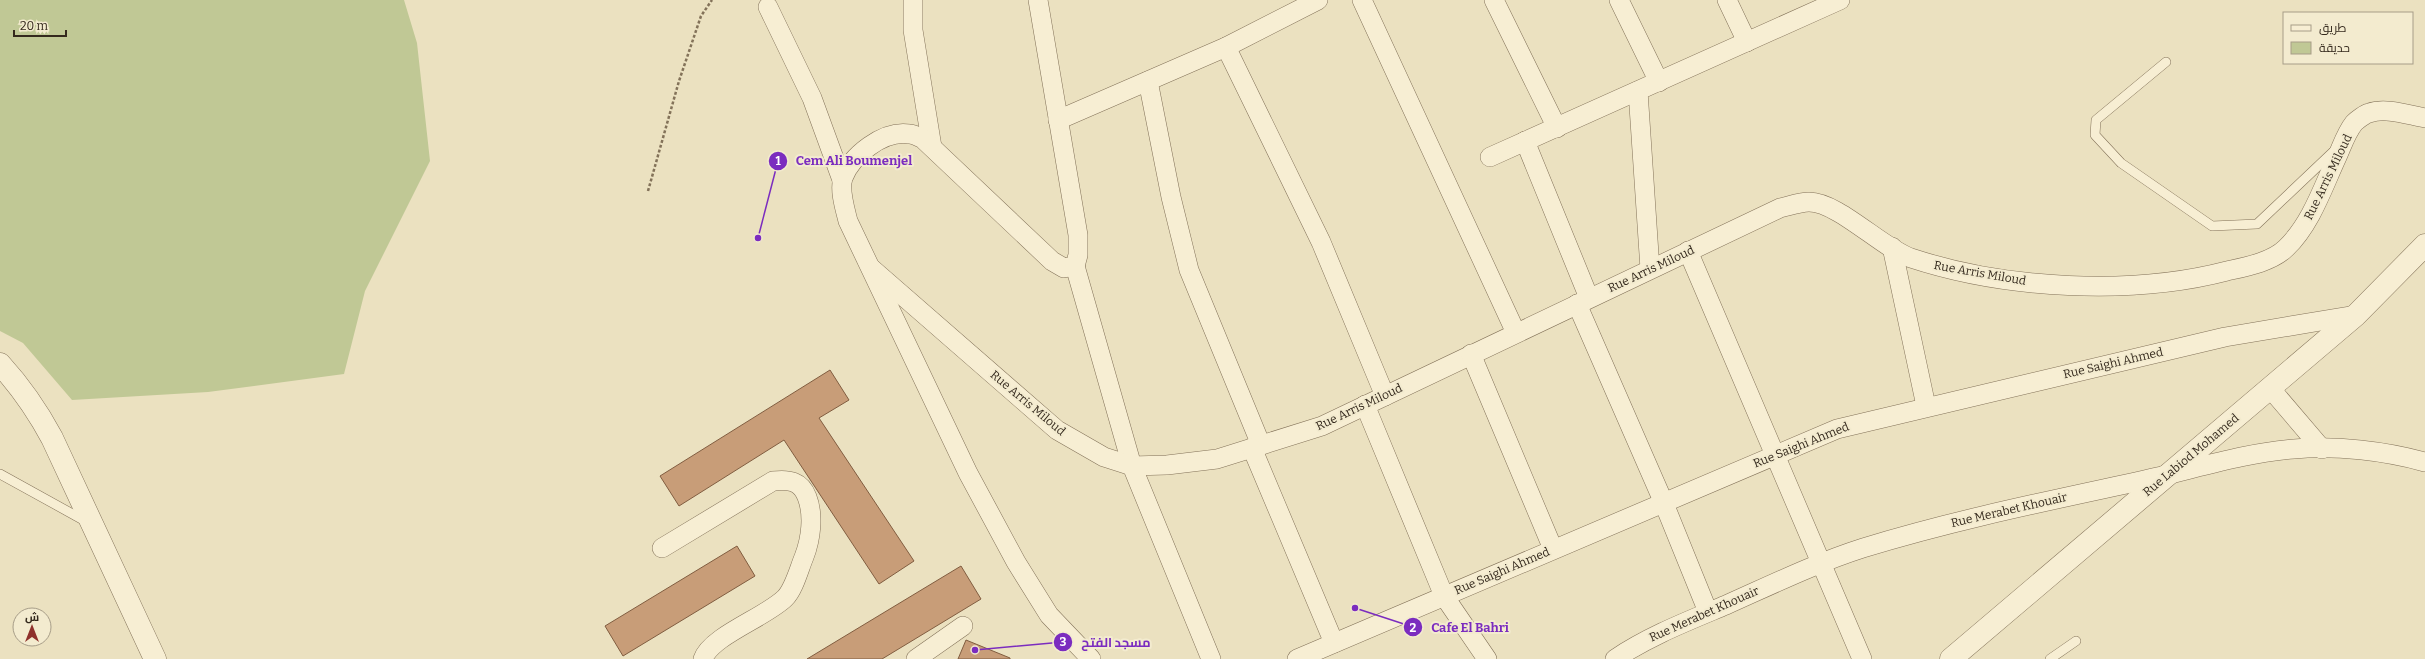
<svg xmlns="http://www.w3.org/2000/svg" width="2425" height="659" font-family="Bitter,Cairo,serif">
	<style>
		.green { fill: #c0c895 }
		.building { fill: #c89d78; stroke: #815d40 }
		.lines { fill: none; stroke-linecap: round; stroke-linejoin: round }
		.service-casing { stroke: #837259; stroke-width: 10 }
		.minor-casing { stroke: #837259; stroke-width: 20 }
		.tertiary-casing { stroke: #837259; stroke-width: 23 }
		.path { stroke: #837259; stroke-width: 2.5; stroke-dasharray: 3 2; stroke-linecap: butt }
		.service { stroke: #f7eed3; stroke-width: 9 }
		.minor { stroke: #f7eed3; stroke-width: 19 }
		.tertiary { stroke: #f7eed3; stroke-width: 22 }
		.labels { text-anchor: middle; stroke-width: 4; stroke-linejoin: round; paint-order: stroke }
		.street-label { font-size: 12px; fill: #34291d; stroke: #f3ebcf }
		.leader { fill: none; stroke: #7b2cbf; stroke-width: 1.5 }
		.callout-dot { fill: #7b2cbf; stroke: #f3ebcf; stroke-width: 1.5 }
		.mark-label { font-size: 12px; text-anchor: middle; font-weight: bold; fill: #fff }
		.callout-label { font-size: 13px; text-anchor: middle; font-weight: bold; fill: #7b2cbf; stroke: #f3ebcf; stroke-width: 4; stroke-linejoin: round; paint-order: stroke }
	</style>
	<rect width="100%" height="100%" fill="#ebe1c0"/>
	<path class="green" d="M0,0H404L417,43L430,161L365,291L344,374L208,392L72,400L23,343L0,331Z"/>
	<g class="building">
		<path d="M830,370L849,400L819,418L914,561L879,584L784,440L679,506L660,476Z"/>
		<path d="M737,546L755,576L623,656L605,626Z"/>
		<path d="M961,566L981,599L882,659H807Z"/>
		<path d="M966,640L1010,658V659H958Z"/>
	</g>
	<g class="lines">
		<g class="service-casing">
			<g id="service">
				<path d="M2166,62L2096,120L2095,135L2121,163L2212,226L2257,224L2334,151"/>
				<path d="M0,474L87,522"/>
				<path d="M2050,659L2076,641"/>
			</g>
		</g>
		<g class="minor-casing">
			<g id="minor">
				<path d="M913,0V30L932,147"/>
				<path d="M1038,0L1078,235V255L1075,266L1064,268L1052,261L923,139C919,137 914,134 909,134C883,130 851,156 843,178C839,190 845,209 848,221L968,473L1016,562L1049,615L1091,659"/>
				<path d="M1362,0L1516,333"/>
				<path d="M1494,0L1557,128"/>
				<path d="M1619,0L1659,82"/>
				<path d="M1727,0L1747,42"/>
				<path d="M768,7L812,98L842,180"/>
				<path d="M1226,47L1321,242L1385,396"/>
				<path d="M1148,81L1171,197L1189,270L1261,445"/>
				<path d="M1638,91L1650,269"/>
				<path d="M1058,120L1226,47L1318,0"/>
				<path d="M1525,141L1589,298"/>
				<path d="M1490,157L1840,0"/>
				<path d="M1892,247L1926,406"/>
				<path d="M1688,251L1862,659"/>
				<path d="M1075,266L1132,466L1211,659"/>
				<path d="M871,268L1057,430L1104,457L1132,466L1167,465L1217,459L1322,426L1780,208C1789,206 1800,202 1809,202C1838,202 1882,248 1911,258C2005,289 2131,296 2227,271C2245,267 2272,262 2286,248C2311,224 2323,187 2337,157C2342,146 2346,133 2354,123C2357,120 2365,114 2369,113C2386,107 2408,115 2425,118"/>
				<path d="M1577,304L1663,501L1708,612"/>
				<path d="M1471,354L1553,549"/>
				<path d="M2270,388L2322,449"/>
				<path d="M1365,405L1444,596L1487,659"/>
				<path d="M1252,448L1334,643"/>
				<path d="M662,548L773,481C789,479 801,481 807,497C814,515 811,539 804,557C799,569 794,589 785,598C766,617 711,636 703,659"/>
				<path d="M916,659L963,626"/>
				<path d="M1297,659L1837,429L2225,337L2356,315"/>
				<path d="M1615,659C1649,636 1688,621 1726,605C1771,585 1816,563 1863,548C1954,520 2048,501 2140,481C2192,470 2242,453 2294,449C2336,445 2385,451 2425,462"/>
			</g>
		</g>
		<g class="tertiary-casing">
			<g id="tertiary">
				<path d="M0,364C21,387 37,410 52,438L155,659"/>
				<path d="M1951,659L2356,315L2425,245"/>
			</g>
		</g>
		<path class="path" d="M648,191L679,81L701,16L712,0"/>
		<use href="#service" class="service"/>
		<use href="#minor" class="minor"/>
		<use href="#tertiary" class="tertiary"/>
	</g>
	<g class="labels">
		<g class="street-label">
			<text transform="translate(2328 177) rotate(-64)" y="4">Rue Arris Miloud</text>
			<text transform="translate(1651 269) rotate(-25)" y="4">Rue Arris Miloud</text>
			<text transform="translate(1980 273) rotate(10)" y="4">Rue Arris Miloud</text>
			<text transform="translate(2113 363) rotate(-13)" y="4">Rue Saighi Ahmed</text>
			<text transform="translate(1028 403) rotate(40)" y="4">Rue Arris Miloud</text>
			<text transform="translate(1359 407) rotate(-25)" y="4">Rue Arris Miloud</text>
			<text transform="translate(1801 445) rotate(-22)" y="4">Rue Saighi Ahmed</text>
			<text transform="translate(2191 455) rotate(-40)" y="4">Rue Labiod Mohamed</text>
			<text transform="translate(2009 510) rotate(-13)" y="4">Rue Merabet Khouair</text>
			<text transform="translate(1502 571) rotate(-23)" y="4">Rue Saighi Ahmed</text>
			<text transform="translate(1704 614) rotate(-24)" y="4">Rue Merabet Khouair</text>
		</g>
	</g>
	<path class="leader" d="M758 238L778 161M1355 608L1413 627M975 650L1063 642"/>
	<g class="callout-dot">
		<circle cx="758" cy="238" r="4"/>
		<circle cx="1355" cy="608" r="4"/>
		<circle cx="975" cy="650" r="4"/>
		<circle cx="778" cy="161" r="10"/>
		<circle cx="1413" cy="627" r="10"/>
		<circle cx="1063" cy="642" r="10"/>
	</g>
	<g class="mark-label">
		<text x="778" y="165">1</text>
		<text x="1413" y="632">2</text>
		<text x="1063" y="646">3</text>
	</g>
	<g class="callout-label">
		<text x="854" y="165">Cem Ali Boumenjel</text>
		<text x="1470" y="632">Cafe El Bahri</text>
		<text x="1116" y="647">مسجد الفتح</text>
	</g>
	<rect x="2283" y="12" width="130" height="52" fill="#f3ebcf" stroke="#a79d88"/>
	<rect x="2291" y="25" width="20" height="6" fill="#f7eed3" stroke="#a79d88"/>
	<text x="2319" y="32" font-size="12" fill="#34291d">طريق</text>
	<rect x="2291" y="42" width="20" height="12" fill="#c0c895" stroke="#a79d88"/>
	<text x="2319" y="52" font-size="12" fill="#34291d">حديقة</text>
	<g transform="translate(32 627)"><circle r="19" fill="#f3ebcf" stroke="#a79d88"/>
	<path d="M0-3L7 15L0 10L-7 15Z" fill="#8f312c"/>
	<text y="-6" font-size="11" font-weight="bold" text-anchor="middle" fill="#34291d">ش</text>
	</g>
	<path d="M14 30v6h52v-6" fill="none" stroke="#34291d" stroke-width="2"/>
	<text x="20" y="30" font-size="12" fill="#34291d" stroke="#f3ebcf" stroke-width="3" paint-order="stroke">20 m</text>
</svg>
